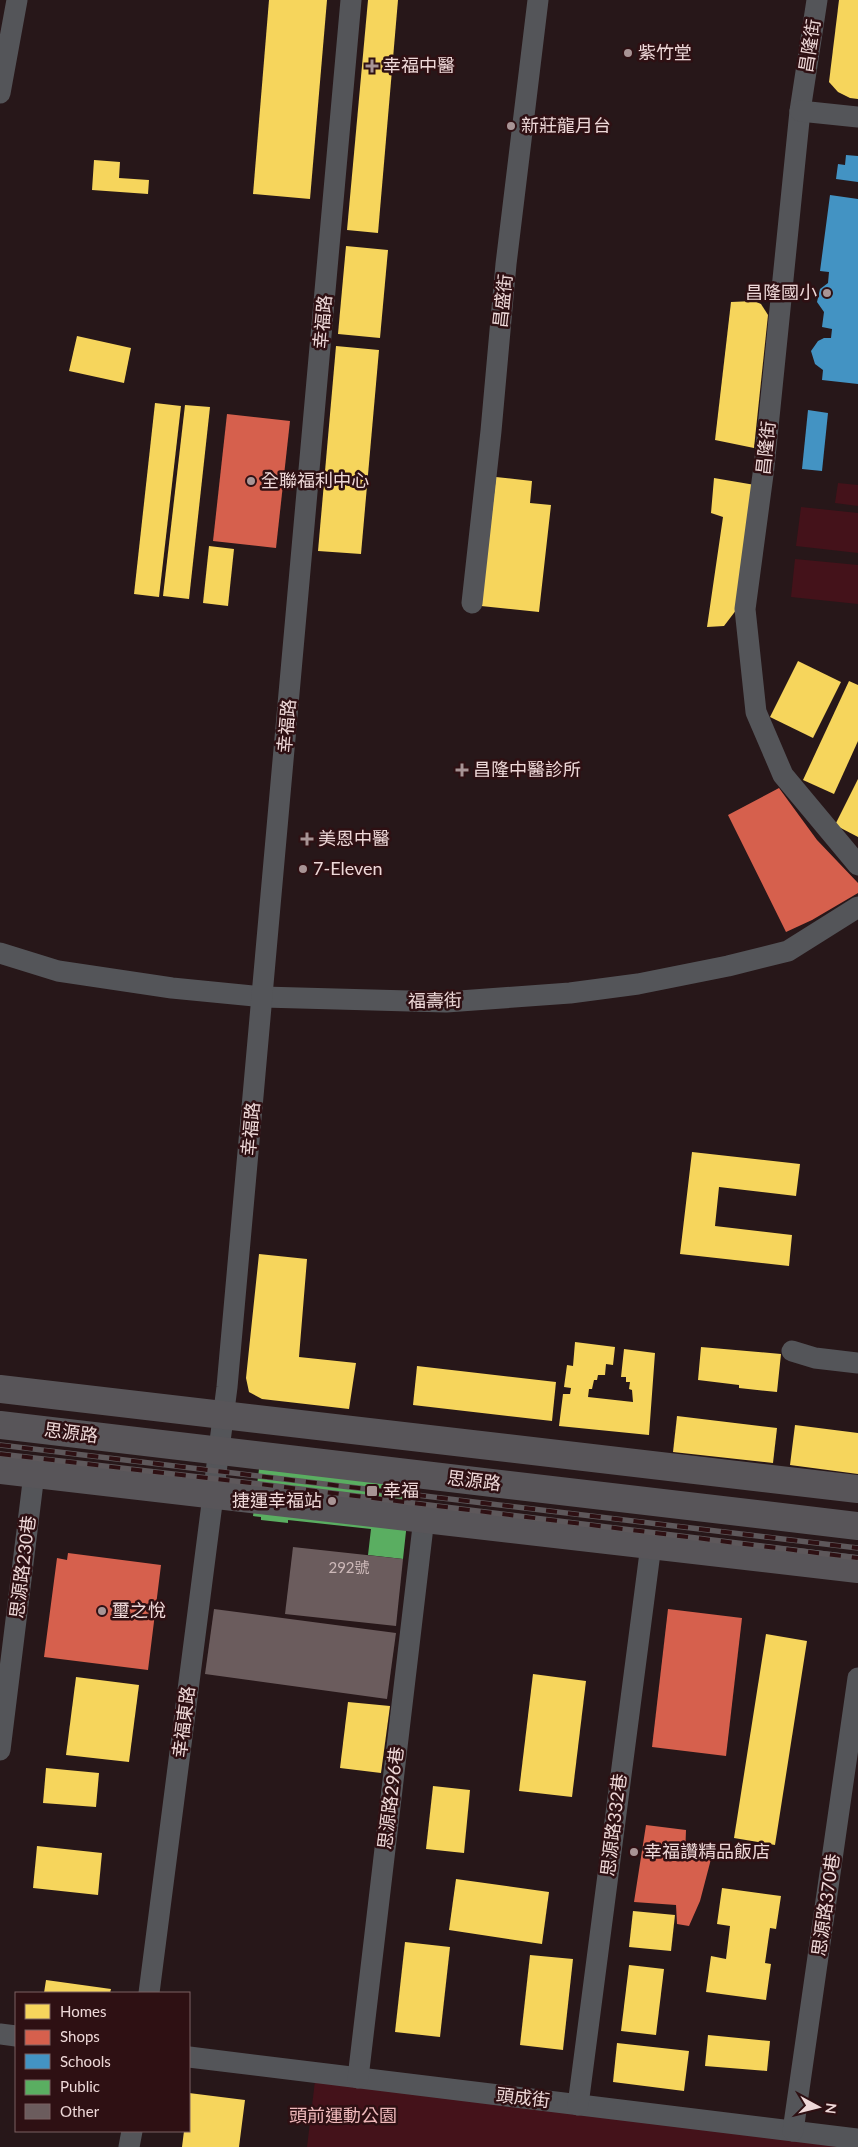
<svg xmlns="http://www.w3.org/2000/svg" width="858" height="2147" font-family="Lato,'Noto Sans TC',sans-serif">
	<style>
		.green { fill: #44121a }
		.homes { fill: #f6d55c }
		.shops { fill: #d6604d }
		.schools { fill: #4393c3 }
		.public { fill: #5aae61 }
		.building { fill: #6b5c5d }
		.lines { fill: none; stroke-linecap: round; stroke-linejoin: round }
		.minor { stroke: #545559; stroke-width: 21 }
		.major { stroke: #585559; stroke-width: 28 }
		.rail-casing { stroke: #5e585b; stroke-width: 5.5 }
		.rail { stroke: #2e1013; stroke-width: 4; stroke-dasharray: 11; stroke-linecap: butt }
		.poi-dot { fill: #a89495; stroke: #2e1013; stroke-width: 2 }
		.labels { text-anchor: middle; stroke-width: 5; stroke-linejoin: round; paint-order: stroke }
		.number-label { font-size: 15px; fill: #cdb9b9 }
		.street-label { font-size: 18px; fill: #eed8d8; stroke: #2e1013 }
		.poi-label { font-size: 18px; fill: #eed8d8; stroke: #2e1013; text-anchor: start }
		.park-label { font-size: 18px; fill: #eeb8ba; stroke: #2e1013 }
	</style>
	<rect width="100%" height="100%" fill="#271719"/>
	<g class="green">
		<path d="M838,483L858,485V506L835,503Z"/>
		<path d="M801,507L858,513V553L796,546Z"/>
		<path d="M795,559L858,565V604L791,597Z"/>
		<path d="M315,2081L851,2147H307Z"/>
	</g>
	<g class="homes">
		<path d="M269,0H327L310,199L253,194Z"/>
		<path d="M368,0H398L378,233L347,230Z"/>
		<path d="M839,0H858V99L850,98L838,92L829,82Z"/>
		<path d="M94,160L120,162L119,178L149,180L148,194L92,190Z"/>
		<path d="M346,246L388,250L380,338L338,334Z"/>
		<path d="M754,301L761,304L768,315L754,448L715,440L731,302Z"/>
		<path d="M77,336L131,348L124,383L69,371Z"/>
		<path d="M336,346L379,350L361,554L318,551Z"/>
		<path d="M155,403L181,406L159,597L134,594Z"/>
		<path d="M185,405L210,407L189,599L163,596Z"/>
		<path d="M496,477L532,481L530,503L551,505L539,612L481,606Z"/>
		<path d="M714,478L755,485L740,605L724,626L707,627L723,517L711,513Z"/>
		<path d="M209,546L234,549L228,606L203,603Z"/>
		<path d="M798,661L841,682L813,738L770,717Z"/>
		<path d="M849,681L858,685V741L834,794L803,780Z"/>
		<path d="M858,779V837L835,825Z"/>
		<path d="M692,1152L800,1164L796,1196L719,1187L715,1226L792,1235L789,1266L680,1254Z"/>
		<path d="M259,1254L307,1259L299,1357L356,1363L349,1409L262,1399L249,1392L246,1378Z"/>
		<path d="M575,1342L615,1347L613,1365L606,1364L605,1375H598L597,1380H594L592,1389H589L588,1397L633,1402L632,1390L629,1389L630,1382H626V1377H621L624,1349L655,1353L649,1435L559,1426L563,1394H570L571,1388L564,1387L567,1365L573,1366Z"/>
		<path d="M701,1347L781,1354L777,1392L739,1388V1385L698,1380Z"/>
		<path d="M417,1366L556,1382L552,1421L413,1405Z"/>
		<path d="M677,1416L777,1428L773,1463L673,1452Z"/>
		<path d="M795,1425L858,1433V1474L790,1465Z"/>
		<path d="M766,1634L807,1641L775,1845L734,1838Z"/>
		<path d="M533,1674L586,1681L572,1797L519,1791Z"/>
		<path d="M76,1677L139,1685L129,1762L66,1755Z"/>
		<path d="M348,1702L390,1706L381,1773L340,1768Z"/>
		<path d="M46,1768L99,1773L96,1807L43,1803Z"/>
		<path d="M433,1786L470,1790L464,1853L426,1849Z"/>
		<path d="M37,1846L102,1853L98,1895L33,1888Z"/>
		<path d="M456,1879L549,1892L542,1944L449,1930Z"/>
		<path d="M722,1888L781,1896L776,1929L770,1928L765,1963L771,1964L766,2000L706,1992L711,1956L726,1959L730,1926L717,1924Z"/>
		<path d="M633,1911L675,1915L671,1951L629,1947Z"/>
		<path d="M405,1942L450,1947L440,2037L395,2032Z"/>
		<path d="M530,1955L573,1959L563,2050L520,2045Z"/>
		<path d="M629,1965L664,1969L656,2035L621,2031Z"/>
		<path d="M46,1980L111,1989L110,1993H44Z"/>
		<path d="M708,2035L770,2041L767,2071L705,2066Z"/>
		<path d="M617,2043L689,2051L684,2091L613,2082Z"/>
		<path d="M189,2093L245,2100L239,2147H182L184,2131H189Z"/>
	</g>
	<g class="shops">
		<path d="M227,414L290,421L276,548L213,541Z"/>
		<path d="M779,788L817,840L858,883V893L812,920L786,932L728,815Z"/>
		<path d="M68,1553L161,1565L148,1670L44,1657L57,1558L67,1560Z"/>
		<path d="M668,1609L742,1618L726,1756L652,1747Z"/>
		<path d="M646,1825L686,1830L685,1857L711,1859L700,1901L689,1926L677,1924L676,1905L634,1902Z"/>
	</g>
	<g class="schools">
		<path d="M846,155L858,156V182L836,179L838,164L845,165Z"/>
		<path d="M830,195L858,199V384L822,380L823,370L815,364L811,351L818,341L824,338H831L832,329L822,327L824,312L817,302L820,289L828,283L829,272L820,271Z"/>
		<path d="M808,410L828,413L822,471L802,469Z"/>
	</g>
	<path class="public" d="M259,1469L411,1486L403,1559L368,1555L371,1529L288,1520V1523L261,1520V1517L253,1516Z"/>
	<g class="building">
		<path d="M293,1547L403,1559L396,1626L285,1614Z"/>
		<path d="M214,1609L396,1633L387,1699L205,1674Z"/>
	</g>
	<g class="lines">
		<g class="minor">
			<path d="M817,0L800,111L764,467L745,609L756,712L783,775L858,865"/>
			<path d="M0,93L17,0"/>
			<path d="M800,111L858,117"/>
			<path d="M472,603L491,431L506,264L538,0"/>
			<path d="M0,953L58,971L172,988L263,997L446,1002L570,993L638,984L728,966L788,951L858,907"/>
			<path d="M792,1351L815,1358L858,1363"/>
			<path d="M0,1750L34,1474"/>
			<path d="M149,1993L227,1387L351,0"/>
			<path d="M0,2034L16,2036"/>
			<path d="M189,2057L858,2139"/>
			<path d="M358,2078L424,1518"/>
			<path d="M578,2105L651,1545"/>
			<path d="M793,2131L858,1678"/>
			<path d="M129,2147L132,2131"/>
		</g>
		<g class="major">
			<path d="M0,1389L858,1489"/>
			<path d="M0,1425L858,1526"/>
			<path d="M0,1470L858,1569"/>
		</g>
		<g class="rail-casing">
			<g id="rail">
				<path d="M0,1445L858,1548"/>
				<path d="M0,1454L251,1483L858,1558"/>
			</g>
		</g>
		<use href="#rail" class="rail"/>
	</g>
	<g class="poi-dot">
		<circle cx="628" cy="53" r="5"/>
		<path d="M369.5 58.5h5v5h5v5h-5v5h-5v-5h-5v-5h5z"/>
		<circle cx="511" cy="126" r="5"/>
		<circle cx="827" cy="293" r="5"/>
		<circle cx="251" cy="481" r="5"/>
		<path d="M459.5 762.5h5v5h5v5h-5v5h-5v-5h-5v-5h5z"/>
		<path d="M304.5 831.5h5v5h5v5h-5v5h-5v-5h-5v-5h5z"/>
		<circle cx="303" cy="869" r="5"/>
		<rect x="366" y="1485" width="12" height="12" rx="2.5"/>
		<circle cx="332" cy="1501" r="5"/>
		<circle cx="102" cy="1611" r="5"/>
		<circle cx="634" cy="1852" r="5"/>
	</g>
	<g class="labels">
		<g class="number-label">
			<text x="349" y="1573">292號</text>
		</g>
		<g class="street-label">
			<text transform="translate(810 46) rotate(-81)" y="6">昌隆街</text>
			<text transform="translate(503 301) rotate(-84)" y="6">昌盛街</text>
			<text transform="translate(323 322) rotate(-85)" y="6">幸福路</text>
			<text transform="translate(766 448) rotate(-84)" y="6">昌隆街</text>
			<text transform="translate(287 726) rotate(-85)" y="6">幸福路</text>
			<text transform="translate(435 1001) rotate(-1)" y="6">福壽街</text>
			<text transform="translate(251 1129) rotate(-85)" y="6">幸福路</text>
			<text transform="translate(71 1433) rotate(7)" y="6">思源路</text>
			<text transform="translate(474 1481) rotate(7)" y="6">思源路</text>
			<text transform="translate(23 1567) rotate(-83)" y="6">思源路230巷</text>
			<text transform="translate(184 1722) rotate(-83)" y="6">幸福東路</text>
			<text transform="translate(391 1798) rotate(-83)" y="6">思源路296巷</text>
			<text transform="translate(614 1825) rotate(-83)" y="6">思源路332巷</text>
			<text transform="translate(826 1905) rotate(-82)" y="6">思源路370巷</text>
			<text transform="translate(523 2098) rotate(7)" y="6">頭成街</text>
		</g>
		<g class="poi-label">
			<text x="638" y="59">紫竹堂</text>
			<text x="383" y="72">幸福中醫</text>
			<text x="521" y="132">新莊龍月台</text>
			<text x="817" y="299" text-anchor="end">昌隆國小</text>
			<text x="261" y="487">全聯福利中心</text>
			<text x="473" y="776">昌隆中醫診所</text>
			<text x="318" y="845">美恩中醫</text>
			<text x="313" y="875">7-Eleven</text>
			<text x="383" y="1497">幸福</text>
			<text x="322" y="1507" text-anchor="end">捷運幸福站</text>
			<text x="112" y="1617">璽之悅</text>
			<text x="644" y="1858">幸福讚精品飯店</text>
		</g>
		<g class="park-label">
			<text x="343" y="2122">頭前運動公園</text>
		</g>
	</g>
	<rect x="15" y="1992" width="175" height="140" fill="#2e1013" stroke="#7b6062"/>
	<rect x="25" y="2004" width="25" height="15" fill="#f6d55c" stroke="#7b6062"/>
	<text x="60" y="2017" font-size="15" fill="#eed8d8">Homes</text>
	<rect x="25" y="2030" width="25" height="15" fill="#d6604d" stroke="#7b6062"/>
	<text x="60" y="2042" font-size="15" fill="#eed8d8">Shops</text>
	<rect x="25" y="2054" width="25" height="15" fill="#4393c3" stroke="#7b6062"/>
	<text x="60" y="2067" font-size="15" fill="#eed8d8">Schools</text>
	<rect x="25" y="2080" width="25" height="15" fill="#5aae61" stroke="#7b6062"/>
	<text x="60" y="2092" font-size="15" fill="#eed8d8">Public</text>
	<rect x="25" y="2104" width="25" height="15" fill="#6b5c5d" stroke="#7b6062"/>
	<text x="60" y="2117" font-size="15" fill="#eed8d8">Other</text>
	<g transform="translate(818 2107) rotate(97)" stroke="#2e1013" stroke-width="4" paint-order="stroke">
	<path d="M0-4L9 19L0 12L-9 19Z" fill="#eed8d8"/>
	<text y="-8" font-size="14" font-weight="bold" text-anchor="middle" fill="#eed8d8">N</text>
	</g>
</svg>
